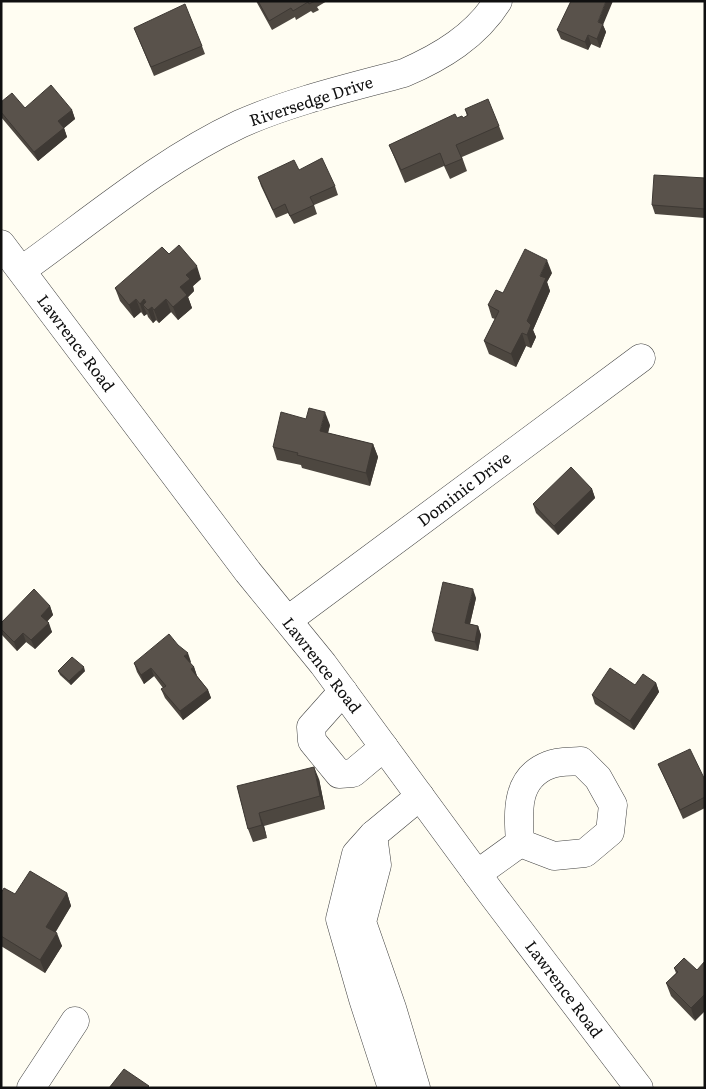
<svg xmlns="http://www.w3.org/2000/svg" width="706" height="1089" font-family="Literata,serif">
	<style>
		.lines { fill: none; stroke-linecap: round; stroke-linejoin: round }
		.minor-casing { stroke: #434343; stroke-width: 29 }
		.minor { stroke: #fff; stroke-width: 28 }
		.wall { fill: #4d4740 }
		.shaded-wall { fill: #3e3934 }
		.building { fill: #59524b; stroke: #3e3934 }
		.labels { text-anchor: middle; stroke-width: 5; stroke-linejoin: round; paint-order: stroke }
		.street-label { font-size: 16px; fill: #101010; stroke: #fff }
	</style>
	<rect width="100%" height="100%" fill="#fffdf2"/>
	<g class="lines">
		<g class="minor-casing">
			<g id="minor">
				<path d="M1,244L248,572L323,664L491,893L639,1088"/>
				<path d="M22,270C92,220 161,161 240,124C292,101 349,88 404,73C441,57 476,36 498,1"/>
				<path d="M288,620L641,358"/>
				<path d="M343,691L311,727L312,741L339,774L353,773L384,747"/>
				<path d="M373,835L377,865L362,922L392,1008L416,1088"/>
				<path d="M477,874L520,843C518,812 515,778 549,765C558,761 572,762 581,761L598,778L613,805L610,832L585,853L554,856L520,843"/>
				<path d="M31,1088L75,1021"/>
				<path d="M392,1088L363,999L340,919L356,854L373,835L420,796"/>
			</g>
		</g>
		<use href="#minor" class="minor"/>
	</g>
	<g class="wall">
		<path d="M256,1H327L317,7L319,10L313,13L311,11L296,20L295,17L272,30Z"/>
		<path d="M603,25L606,32L600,48L591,44L588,50L561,39L557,30Z"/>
		<path d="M134,28L202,46L205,54L154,76Z"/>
		<path d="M1,102L25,108L72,110L75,119L64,128L67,137L38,161L1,117Z"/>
		<path d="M465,109L499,126L504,139L462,157L467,171L450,179L444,166L405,183L389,145L457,118H463L467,116Z"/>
		<path d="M299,170L335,186L338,195L314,205L317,214L294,224L288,213L276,218L261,186L258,177Z"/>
		<path d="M705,178V218L655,214L652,205Z"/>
		<path d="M169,254L201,279L193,286L194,291L188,297L192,308L178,320L171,312L159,323L156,320L153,323L148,317L147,314L144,316L141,312L134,318L120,301L115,288Z"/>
		<path d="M552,273L547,282L550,291L533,330L536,337L531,348L526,346L516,367L489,354L484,341L495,319L492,318L488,305L503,293Z"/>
		<path d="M330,425L328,433L373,444L378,457L370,486L302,468L301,465L277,460L273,447Z"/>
		<path d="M592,489L595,498L558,535L536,513L533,504Z"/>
		<path d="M476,598L470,624L478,626L481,635L478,651L435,641L432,632Z"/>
		<path d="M50,606L53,615L47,622L52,632L35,649L26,642L17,651L2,635L1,623Z"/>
		<path d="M191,662L190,663L194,667L197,676L208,690L211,698L183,720L165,698L161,689L163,688L154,676L144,684L137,672L134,663Z"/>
		<path d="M58,671H85L71,685L60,675Z"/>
		<path d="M656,683L659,692L634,730L595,704L592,695L635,685Z"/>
		<path d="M658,764L705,780V808L683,819L662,772Z"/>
		<path d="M319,779L325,809L264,826L267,838L253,842L248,829L237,786Z"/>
		<path d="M1,893L15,894L67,893L71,906L55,932L62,946L45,973L1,946Z"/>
		<path d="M684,958L695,1021L671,996L666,983L676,973L674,968Z"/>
	</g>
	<g class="shaded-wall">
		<path d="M606,1H613L603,25L606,32L600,48L597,39L598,22Z"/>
		<path d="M588,35L591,44L588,50L585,42Z"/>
		<path d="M72,110L75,119L64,128L67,137L38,161L34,152L58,121Z"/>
		<path d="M547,260L552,273L547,282L550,291L533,330L536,337L531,348L527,335V321L540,276Z"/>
		<path d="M197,266L201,279L193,286L194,291L188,297L192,308L178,320L173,307L180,287L186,275Z"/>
		<path d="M136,299L141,312L134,318L129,305Z"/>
		<path d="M144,299L148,310L152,307L156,320L153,323L148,310L143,305L147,314L144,316L140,304Z"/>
		<path d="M166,299L171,312L159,323L154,310Z"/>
		<path d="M522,333L526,346L516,367L511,354Z"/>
		<path d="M325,412L330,425L325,444L320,431Z"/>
		<path d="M373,444L378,457L370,486L366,473Z"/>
		<path d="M592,489L595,498L558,535L554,526Z"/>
		<path d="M473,589L476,598L468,632L465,623Z"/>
		<path d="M50,606L53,615L44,624L41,616Z"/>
		<path d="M49,623L52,632L35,649L31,640Z"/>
		<path d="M478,626L481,635L478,651L475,642Z"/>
		<path d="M23,633L26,642L17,651L14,642Z"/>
		<path d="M188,653L191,662L187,665L184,656Z"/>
		<path d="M84,667L85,671L71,685L69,681Z"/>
		<path d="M194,667L197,676L191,669Z"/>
		<path d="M151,668L154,676L144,684L141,675Z"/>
		<path d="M656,683L659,692L634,730L630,721Z"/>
		<path d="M208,690L211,698L183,720L180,711Z"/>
		<path d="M314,767L319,779L325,809L320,796Z"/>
		<path d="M259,813L264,826L267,838L262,825Z"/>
		<path d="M67,893L71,906L51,940L46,927Z"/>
		<path d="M57,933L62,946L45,973L40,960Z"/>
		<path d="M705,994V1011L695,1021L691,1008Z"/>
	</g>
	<g class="building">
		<path d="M258,1H315L309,4L308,2L293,11L291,8L269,21Z"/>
		<path d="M571,1H606L598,22L603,24L597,39L588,35L585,42L557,30Z"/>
		<path d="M185,4L202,46L151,67L134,28Z"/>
		<path d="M51,85L72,110L58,121L64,128L34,152L1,112V102L12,93L25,108Z"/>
		<path d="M488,99L499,126L456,145L462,159L445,166L440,153L401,170L389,145L455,114L457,118L462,116L463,118L468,115L465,109Z"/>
		<path d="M322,158L335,186L310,197L314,205L290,216L285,204L273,210L258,177L294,160L299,170Z"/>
		<path d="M654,175L705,178V209L652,205Z"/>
		<path d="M179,245L197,266L186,275L190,279L180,287L187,295L173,307L166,299L154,310L152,307L148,310L143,305L146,302L144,299L140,304L136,299L129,305L115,288L162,247L169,254Z"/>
		<path d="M525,249L547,260L540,276L546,278L527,321L531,325L527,335L522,333L511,354L484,341L499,311L488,305L496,290L503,293Z"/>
		<path d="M309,408L325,412L320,431L373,444L366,473L297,455L298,453L273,447L281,412L306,419Z"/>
		<path d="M571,467L592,489L554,526L533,504Z"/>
		<path d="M443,582L473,589L465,623L478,626L475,642L432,632Z"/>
		<path d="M34,589L50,606L41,616L49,623L31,640L23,633L14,642L1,629V623Z"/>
		<path d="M169,634L178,645L188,653L184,656L194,667L191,669L208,690L180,711L161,689L166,686L151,668L141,675L134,663Z"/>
		<path d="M72,657L84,667L69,681L58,671Z"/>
		<path d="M610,668L635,685L643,674L656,683L630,721L592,695Z"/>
		<path d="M690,749L705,780V797L680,810L658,764Z"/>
		<path d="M314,767L320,796L259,813L262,825L248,829L237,786Z"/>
		<path d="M30,871L67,893L46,927L57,933L40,960L1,936V893L4,888L15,894Z"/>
		<path d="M684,958L697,970L705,961V994L691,1008L666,983L678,972L674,968Z"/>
		<path d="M124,1069L149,1086L148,1087L149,1088H109Z"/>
	</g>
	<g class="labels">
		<g class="street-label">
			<text transform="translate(311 101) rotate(-18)" y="6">Riversedge Drive</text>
			<text transform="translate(76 343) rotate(53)" y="6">Lawrence Road</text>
			<text transform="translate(464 489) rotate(-37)" y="6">Dominic Drive</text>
			<text transform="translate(322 665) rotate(52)" y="6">Lawrence Road</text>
			<text transform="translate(564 989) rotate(53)" y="6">Lawrence Road</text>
		</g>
	</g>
	<rect width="706" height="1089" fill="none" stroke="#101010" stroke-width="5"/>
</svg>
